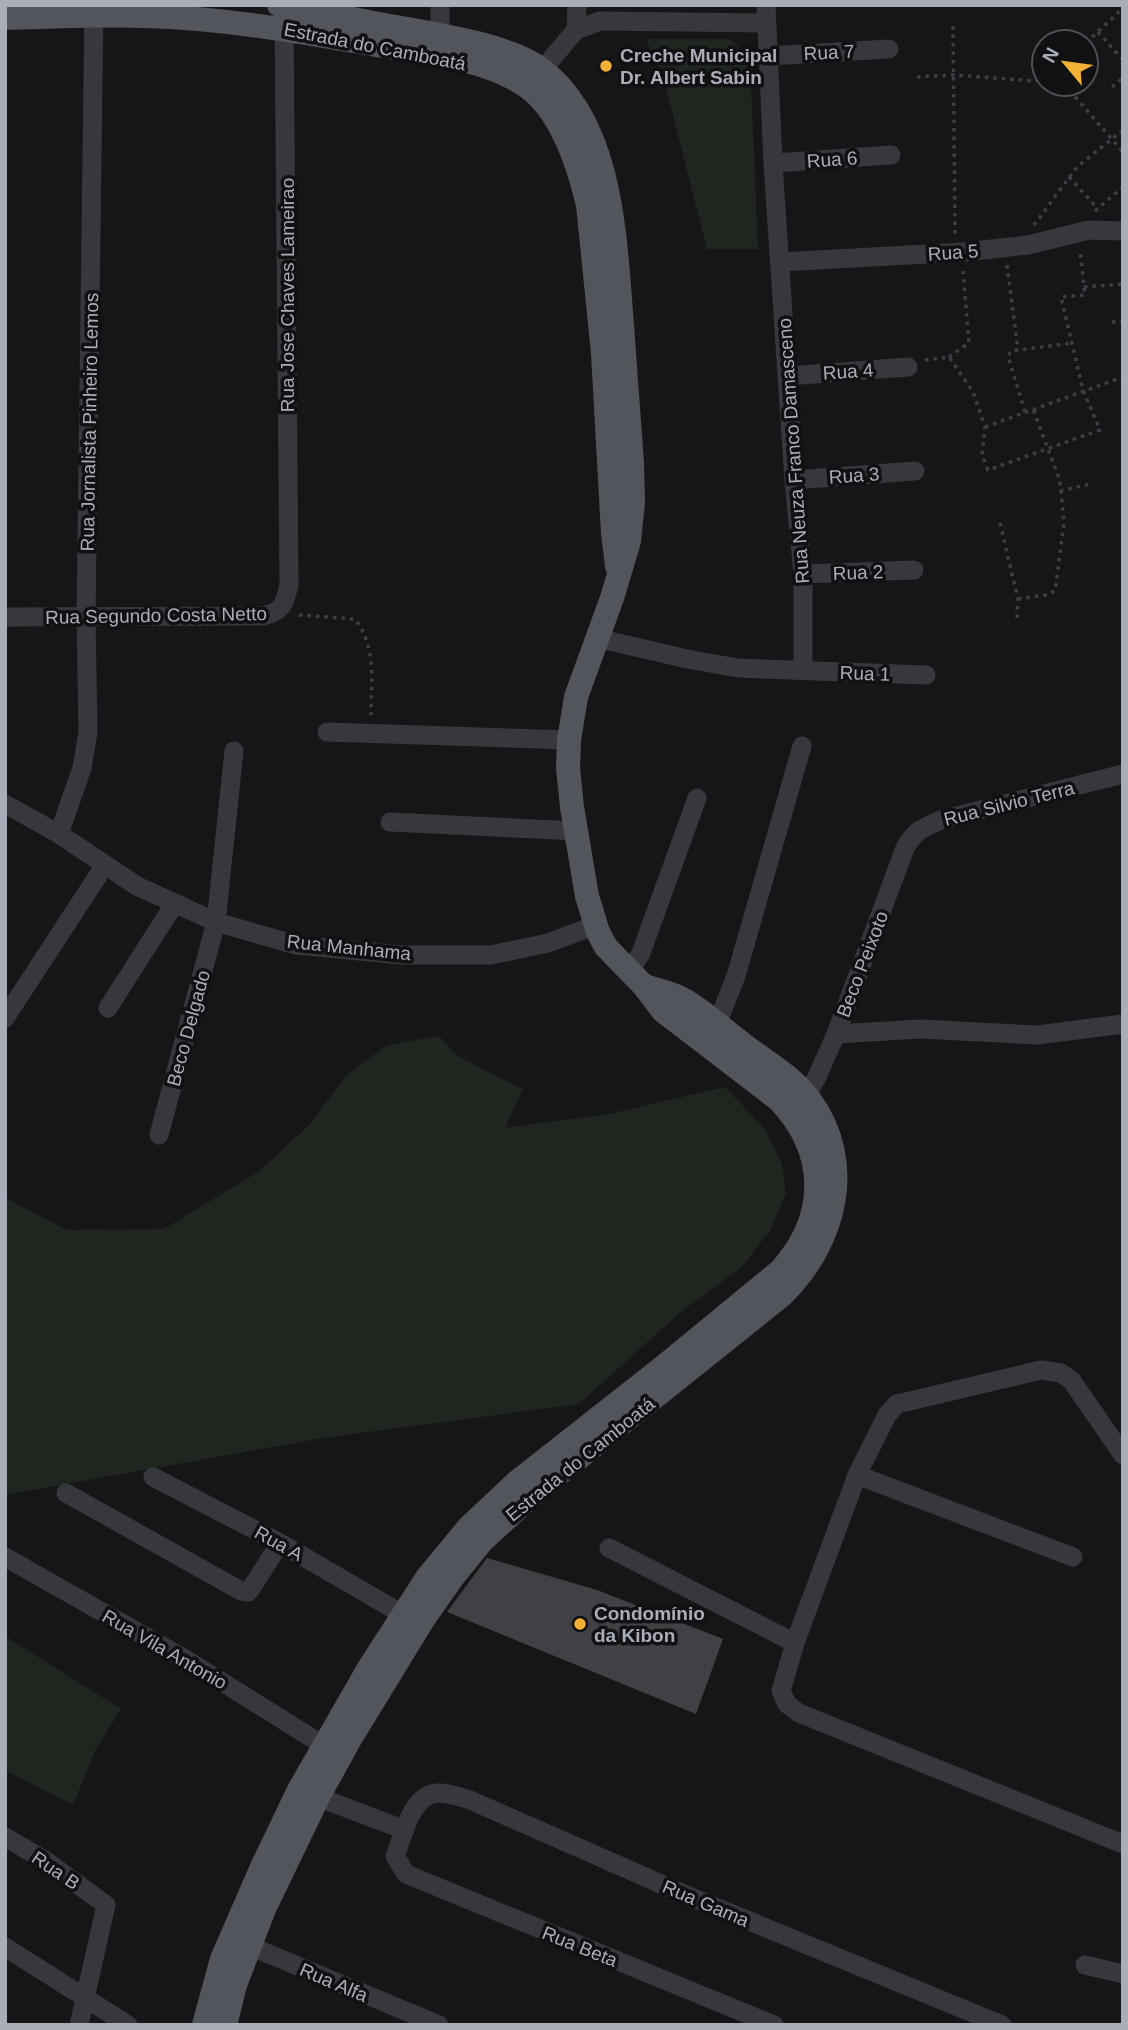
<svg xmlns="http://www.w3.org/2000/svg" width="1128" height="2030" font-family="Helvetica,sans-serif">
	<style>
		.green { fill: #1e261f }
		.building { fill: #404145 }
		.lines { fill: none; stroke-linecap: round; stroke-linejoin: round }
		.path { stroke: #3d3f44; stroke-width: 3.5; stroke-dasharray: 3.5 5; stroke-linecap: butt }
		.minor { stroke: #37383d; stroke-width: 19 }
		.major { stroke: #53555c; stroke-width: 24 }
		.poi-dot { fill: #f2b134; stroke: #111113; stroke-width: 2.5 }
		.labels { text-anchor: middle; stroke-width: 7; stroke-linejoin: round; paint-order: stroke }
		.street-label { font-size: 19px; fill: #a8adb8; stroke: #111113 }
		.poi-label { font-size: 19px; font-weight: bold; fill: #a8adb8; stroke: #111113; text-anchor: start }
	</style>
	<rect width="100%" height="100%" fill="#161618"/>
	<g class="green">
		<path d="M646,39H730L750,60L758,249H707L666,88Z"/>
		<path d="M439,1036L458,1056L523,1089L505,1128L609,1114L725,1087L765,1129L782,1164L786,1193L771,1229L741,1268L683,1310L579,1404L323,1438L5,1495V1197L66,1230L164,1229L258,1172L310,1124L345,1077L387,1045Z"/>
		<path d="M5,1636L121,1709L95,1751L73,1805L5,1770Z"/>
	</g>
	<path class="building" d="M487,1558L597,1590L723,1639L696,1714L447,1612Z"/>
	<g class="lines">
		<g class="path">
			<path d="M953,26L955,236"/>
			<path d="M1098,32L1123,60"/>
			<path d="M1086,43L1123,8"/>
			<path d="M917,77L953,75L1035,81L1044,77"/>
			<path d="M1064,84L1123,152"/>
			<path d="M1112,87L1123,78"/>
			<path d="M1069,177L1098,209"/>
			<path d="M1095,211L1123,187"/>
			<path d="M1034,225L1077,167L1123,130"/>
			<path d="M1007,265L1018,350"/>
			<path d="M1084,287L1123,284"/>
			<path d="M1112,322L1123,321"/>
			<path d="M949,357L969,343L963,271"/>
			<path d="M925,360L949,357L973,392L985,427L982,455L988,470L1100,430L1083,390L1061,297L1085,295L1080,250"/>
			<path d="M1025,412L1008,356L1011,351L1072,343"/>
			<path d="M985,427L1123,377"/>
			<path d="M1060,491L1090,484"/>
			<path d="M1000,523L1018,599L1017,619"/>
			<path d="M1018,599L1046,595L1055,591L1064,523L1060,481L1033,409"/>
			<path d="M299,615L355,619C377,648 371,680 371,715"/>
		</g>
		<g class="minor">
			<path d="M440,5V36"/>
			<path d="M766,5L773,163L794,480L803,574V670"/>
			<path d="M576,30L577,5"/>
			<path d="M769,56L889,49"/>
			<path d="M542,70L576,30L600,21L766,23"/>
			<path d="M773,163L891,155"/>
			<path d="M781,262L964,252L1028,245L1089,230L1123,231"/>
			<path d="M787,376L908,367"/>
			<path d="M794,480L915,471"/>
			<path d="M803,574L914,570"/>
			<path d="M5,617L263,616C284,611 284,604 289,585L284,17"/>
			<path d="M597,638L687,659L738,668L926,675"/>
			<path d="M327,732L569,740"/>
			<path d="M5,804L59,834L137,886L216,922L296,945L402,955H491L548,943L596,925"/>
			<path d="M390,822L576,831"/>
			<path d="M59,834L82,768L88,732L86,617L94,5"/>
			<path d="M629,972L641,953L697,798"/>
			<path d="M108,1008L175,903"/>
			<path d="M5,1018L105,865"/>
			<path d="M717,1024L736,976L802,746"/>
			<path d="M836,1034L920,1029L1037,1035L1123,1024"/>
			<path d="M801,1105L816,1079L836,1034L905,848C914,831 924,827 941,820L1123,774"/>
			<path d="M159,1135L216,922L234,751"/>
			<path d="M1123,1455L1072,1381L1061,1373L1041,1370L897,1404L887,1415L857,1475L795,1643L781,1691L787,1704L799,1713L1123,1844"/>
			<path d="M857,1475L1073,1557"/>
			<path d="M153,1477L280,1543L402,1614"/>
			<path d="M66,1493L241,1591L248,1592L252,1587L280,1543"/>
			<path d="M609,1548L795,1643"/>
			<path d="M5,1557L187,1660L323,1745"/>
			<path d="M307,1793L405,1830"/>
			<path d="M5,1837L46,1861L106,1905L79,2025"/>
			<path d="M238,1941L439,2025"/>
			<path d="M5,1947L128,2025"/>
			<path d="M1085,1965L1123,1974"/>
			<path d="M774,2025L406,1874L395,1856C403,1836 411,1795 437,1793C448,1792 459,1797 470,1800L686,1895L1002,2025"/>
		</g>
		<g class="major">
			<path d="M5,18C51,17 98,14 144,16C221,18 296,31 371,44C421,53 487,57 529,88C562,113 579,167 588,205L603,353L613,533L617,566"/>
			<path d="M204,2025L222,1959L262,1867L299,1790L369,1668L427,1578L469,1527L517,1482L662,1368L780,1271C829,1217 828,1152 779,1100L663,1011L644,986L606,947L598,932L587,896L572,807L568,768L569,740L576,697L612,598L629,541L633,502L632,463C629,417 625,371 622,325C615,243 614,124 541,69C506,43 423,32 379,24C346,18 313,9 279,5"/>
			<path d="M225,2025L235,1985L264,1909L318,1797L350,1739L424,1618L452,1578L482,1541L531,1496L781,1296C835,1244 857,1163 809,1099C793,1077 765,1061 744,1045C724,1030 705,1012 684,1000C673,993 656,990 644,986"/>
		</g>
	</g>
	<g class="poi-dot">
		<circle cx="606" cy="66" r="7"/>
		<circle cx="580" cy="1624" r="7"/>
	</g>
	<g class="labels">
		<g class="street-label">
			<text transform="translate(375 46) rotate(11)" y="7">Estrada do Camboatá</text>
			<text transform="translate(829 52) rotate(-3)" y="7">Rua 7</text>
			<text transform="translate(832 159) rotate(-4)" y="7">Rua 6</text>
			<text transform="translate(953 252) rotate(-4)" y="7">Rua 5</text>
			<text transform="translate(287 295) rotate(-90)" y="7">Rua Jose Chaves Lameirao</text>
			<text transform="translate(848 371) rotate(-4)" y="7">Rua 4</text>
			<text transform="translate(89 422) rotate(-89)" y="7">Rua Jornalista Pinheiro Lemos</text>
			<text transform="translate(793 451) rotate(-94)" y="7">Rua Neuza Franco Damasceno</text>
			<text transform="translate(854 475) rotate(-4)" y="7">Rua 3</text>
			<text transform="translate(858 572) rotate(-2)" y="7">Rua 2</text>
			<text transform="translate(156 615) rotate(-1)" y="7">Rua Segundo Costa Netto</text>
			<text transform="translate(865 673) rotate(2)" y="7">Rua 1</text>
			<text transform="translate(1009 803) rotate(-14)" y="7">Rua Silvio Terra</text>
			<text transform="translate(349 947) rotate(6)" y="7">Rua Manhama</text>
			<text transform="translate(862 964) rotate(-69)" y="7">Beco Peixoto</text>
			<text transform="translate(188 1028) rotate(-75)" y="7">Beco Delgado</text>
			<text transform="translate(580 1459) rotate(-39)" y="7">Estrada do Camboatá</text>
			<text transform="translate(279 1543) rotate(29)" y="7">Rua A</text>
			<text transform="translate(165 1649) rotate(30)" y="7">Rua Vila Antonio</text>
			<text transform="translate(56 1870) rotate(34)" y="7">Rua B</text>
			<text transform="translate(706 1903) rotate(23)" y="7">Rua Gama</text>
			<text transform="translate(580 1946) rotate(22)" y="7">Rua Beta</text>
			<text transform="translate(334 1982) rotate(23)" y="7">Rua Alfa</text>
		</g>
		<g class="poi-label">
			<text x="620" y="62">Creche Municipal<tspan x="620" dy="22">Dr. Albert Sabin</tspan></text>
			<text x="594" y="1620">Condomínio<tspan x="594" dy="22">da Kibon</tspan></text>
		</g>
	</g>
	<rect width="1128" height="2030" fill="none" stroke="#a8adb8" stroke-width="14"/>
	<g transform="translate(1065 63) rotate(299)"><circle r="33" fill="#111113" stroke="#4d4f55" stroke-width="2"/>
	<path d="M0-5L12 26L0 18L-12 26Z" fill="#f2b134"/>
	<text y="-10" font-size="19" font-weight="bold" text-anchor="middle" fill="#a8adb8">N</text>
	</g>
</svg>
